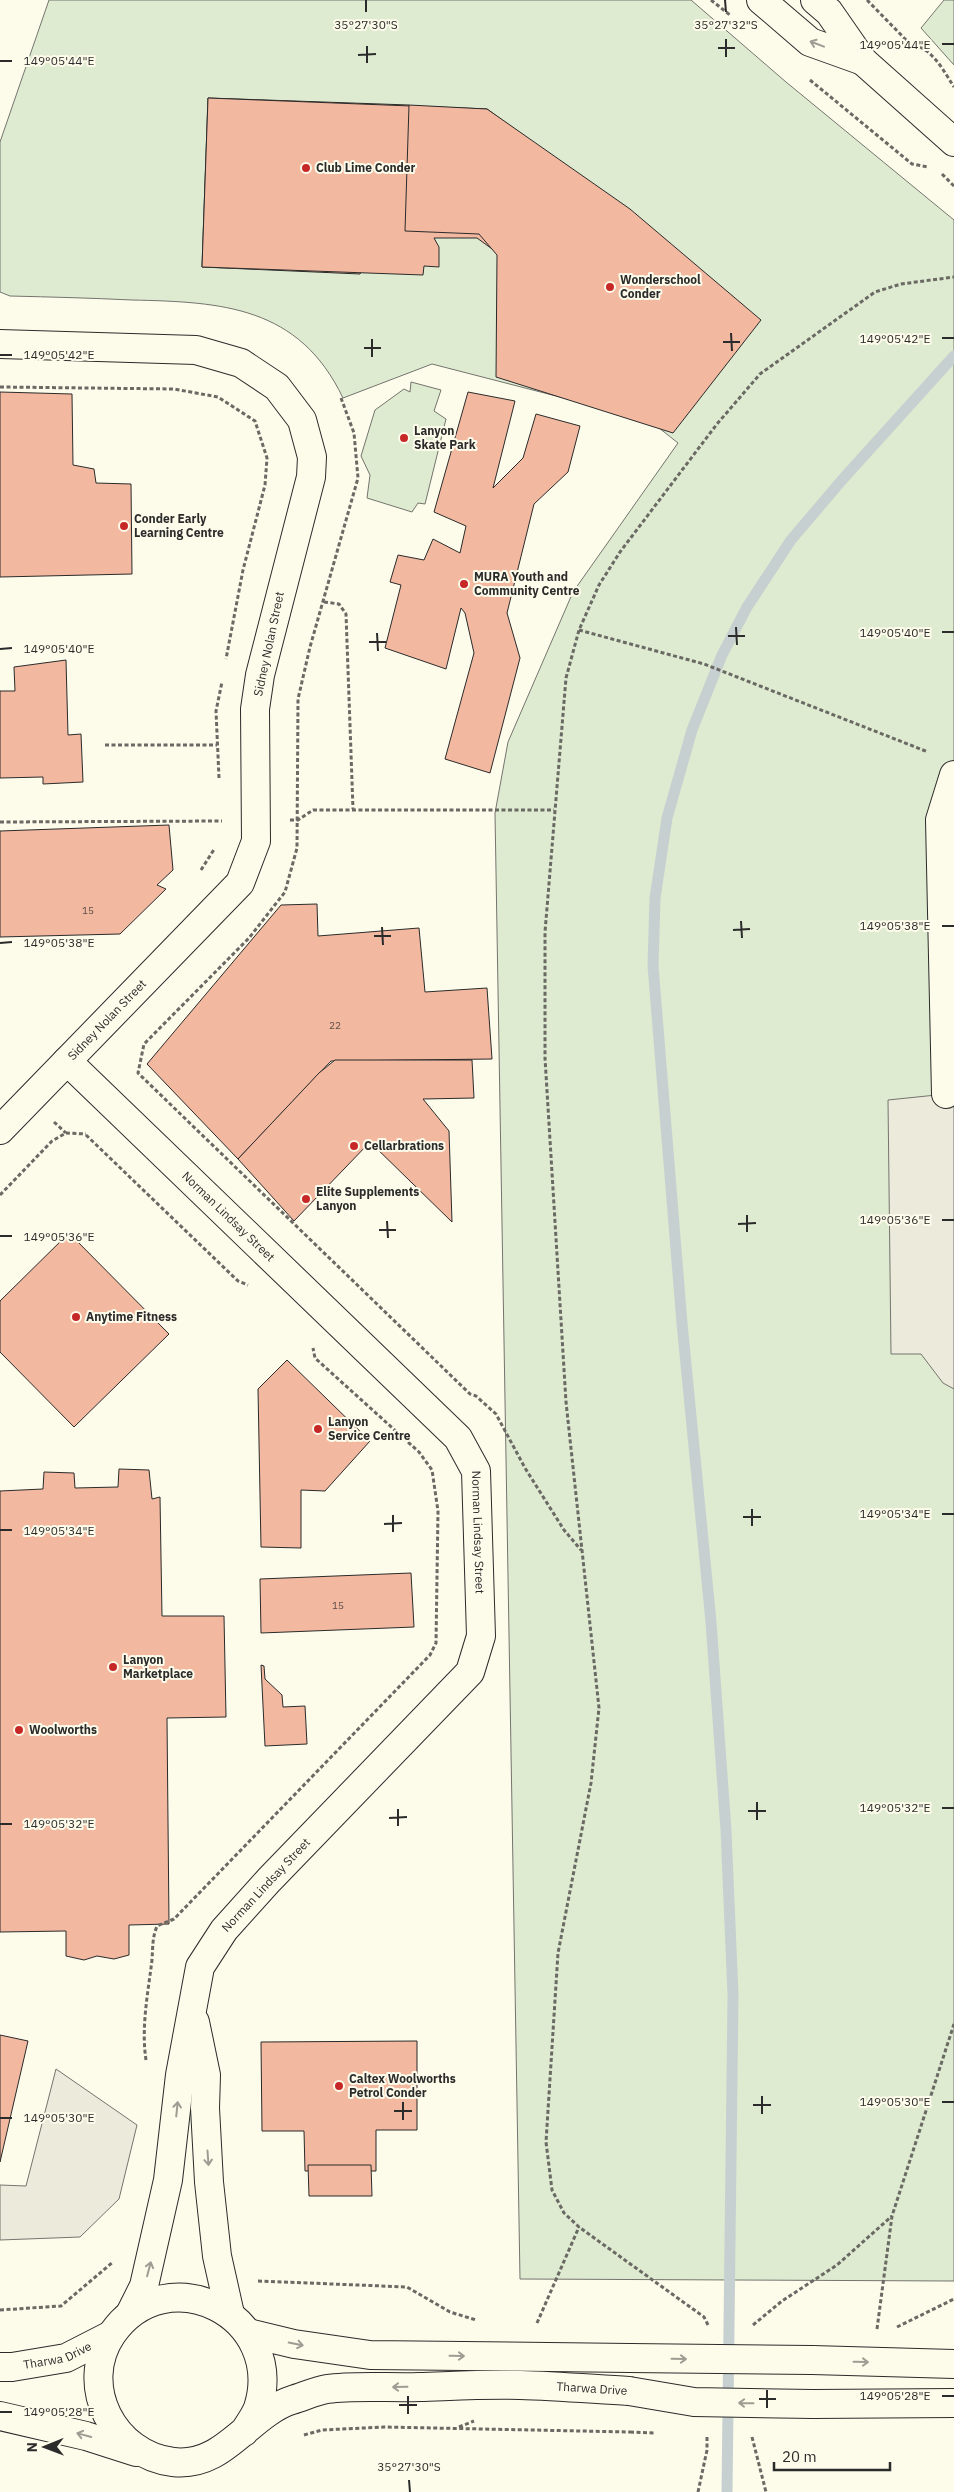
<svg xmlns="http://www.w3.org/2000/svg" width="954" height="2492" font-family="'IBM Plex Sans',sans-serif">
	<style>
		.green { fill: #deebd1; stroke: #74746e }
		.parking { fill: #eceadb; stroke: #74746e }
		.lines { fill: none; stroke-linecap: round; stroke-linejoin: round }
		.stream { stroke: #c7d0d0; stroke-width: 11 }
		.building { fill: #f2b8a0; stroke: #2b2b2b }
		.minor-casing { stroke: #2b2b2b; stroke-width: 30 }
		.major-casing { stroke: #2b2b2b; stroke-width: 30 }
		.path { stroke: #6a6964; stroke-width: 3; stroke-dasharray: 4 2.5; stroke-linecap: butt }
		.minor { stroke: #fdfbea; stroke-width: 28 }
		.major { stroke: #fdfbea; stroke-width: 28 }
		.major-bridge-casing { stroke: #2b2b2b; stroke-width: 30; stroke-linecap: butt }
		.path-bridge { stroke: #6a6964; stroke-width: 3; stroke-dasharray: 4 2.5; stroke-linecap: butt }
		.major-bridge { stroke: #fdfbea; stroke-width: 28 }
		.oneway { stroke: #9e9d94 }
		.ticks { fill: none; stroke: #2b2b2b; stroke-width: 2 }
		.poi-dot { fill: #c62828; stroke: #fdfbea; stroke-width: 2 }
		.labels { text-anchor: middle; stroke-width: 4; stroke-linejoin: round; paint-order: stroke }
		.number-label { font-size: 10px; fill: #5d4e48 }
		.poi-label { font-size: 12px; font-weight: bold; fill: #2b2b2b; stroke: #fdfbea; text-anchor: start }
		.street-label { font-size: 12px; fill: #2b2b2b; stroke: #fdfbea }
		.ticks-label { font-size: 12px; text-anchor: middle; fill: #2b2b2b; stroke: #fdfbea; stroke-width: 4; stroke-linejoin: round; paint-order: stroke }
	</style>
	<rect width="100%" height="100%" fill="#fdfbea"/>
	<g class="green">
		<path d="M49,0H691L786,82L954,220V2281L520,2279L495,813L508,742L573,592L678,443L649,420L432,364L343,398C299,306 222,302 132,300C91,298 51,297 10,296L0,292V142Z"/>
		<path d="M944,0H954V65L921,28Z"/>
		<path d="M411,382L441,390L434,411L446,419L425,504L418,503L412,512L367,498L370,475L361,456L375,410L404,389L410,392Z"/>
	</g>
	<g class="parking">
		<path d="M946,1094H954V1389L943,1383L921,1354H891L888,1100Z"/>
		<path d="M56,2069L137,2125L119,2199L80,2237L0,2240V2185L26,2186Z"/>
	</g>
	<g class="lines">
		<path class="stream" d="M727,2492L733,1995L726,1830L711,1622L682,1323L653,966L655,898L667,818L692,730L722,655L747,607L791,540L842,480L954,356"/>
	</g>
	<g class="building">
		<path d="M208,98L409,105L403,271L362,270L360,274L202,267Z"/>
		<path d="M208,98L487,109L669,243L605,331L477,238H434L439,247V267L424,266L423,275L202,267Z"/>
		<path d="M409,105L487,109L630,209L761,320L673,433L496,377L497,255L479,234L405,231Z"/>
		<path d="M0,392L72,394L73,465L94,469L96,483L131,484L132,574L0,577Z"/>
		<path d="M468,392L515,401L493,488L523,458L536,414L580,426L568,472L534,504L507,613L520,658L490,773L445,759L474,653L465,613L461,608L446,669L385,648L401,585L390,582L398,555L424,560L433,539L460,553L466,526L434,512Z"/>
		<path d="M66,660L68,735L81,734L83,782L43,784V777L0,778V691H15L14,667Z"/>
		<path d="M169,825L173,870L157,885L166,889L120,934L0,937V831Z"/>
		<path d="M317,904L318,936L419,928L425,992L487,988L492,1059L331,1061L238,1159L147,1064L281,905Z"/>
		<path d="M335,1060H472L474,1098L423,1099L449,1131L452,1222L370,1142L294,1221L238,1159L319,1073Z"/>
		<path d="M69,1233L169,1334L74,1427L0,1352V1301Z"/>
		<path d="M287,1360L370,1441L325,1491L301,1490V1548L261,1547L258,1389Z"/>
		<path d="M119,1469L149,1470L152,1499L160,1497L162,1616H224L226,1717L167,1718L169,1924L129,1925V1955L114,1959L97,1956L84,1960L66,1956V1931L0,1932V1491L43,1489L44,1472L74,1473L75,1488L118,1487Z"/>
		<path d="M411,1573L414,1627L261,1633L260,1579Z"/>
		<path d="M261,1665L264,1666L265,1679L282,1695L283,1707L305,1706L307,1744L265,1746Z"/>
		<path d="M0,2035L28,2041L0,2162Z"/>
		<path d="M417,2041V2130H376V2171H305L304,2131H262L261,2042Z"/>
		<path d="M308,2165H371L372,2196H309Z"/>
	</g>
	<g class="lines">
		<g class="minor-casing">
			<g id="minor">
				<path d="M761,0L810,42L863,61"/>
				<path d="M815,0L829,12L863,61L954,142"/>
				<path d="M0,344L196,350L241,363L277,387L302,420L312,457L311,477L260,675L255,709L256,841L240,883L0,1130"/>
				<path id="s1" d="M67,1061L458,1438L476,1471L481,1636L470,1672L269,1880L224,1930L200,1967L180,2075L168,2180L144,2286L130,2314"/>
				<path d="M946,1094L940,820L954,775"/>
				<path d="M195,2022L206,2075L205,2108L209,2182L217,2256L230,2314"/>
			</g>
		</g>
		<g class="major-casing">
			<g id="major">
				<path d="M248,2333L294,2344L370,2355L630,2358"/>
				<path d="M812,2360L954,2364"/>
				<path id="s2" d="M0,2367H12L66,2358L111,2335"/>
				<path d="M813,2404L954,2403"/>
				<path d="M0,2416L86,2436L136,2452"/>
				<path id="s3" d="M244,2432C249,2424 255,2416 258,2408C287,2316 167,2255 112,2334C77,2386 114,2455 173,2462C225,2468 248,2414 292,2400C303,2397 315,2391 327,2389C354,2385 391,2388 419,2387C452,2386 486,2384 520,2385C556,2386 593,2389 629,2391"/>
			</g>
		</g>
		<g class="path">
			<path d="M711,0L730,15"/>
			<path d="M867,0L910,44C932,47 943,70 954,87"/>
			<path d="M810,80L912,164L928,167"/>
			<path d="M942,174L954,186"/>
			<path d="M0,387L174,389L218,397L255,421L267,458L265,485L243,570L226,659"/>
			<path d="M341,398L354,433L358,478L310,647L298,699L297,848L285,892L249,938L144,1044L138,1073L470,1394L476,1396L496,1414L525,1468L564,1530L581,1550"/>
			<path d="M324,602L339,604L346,614L353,809"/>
			<path d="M579,630L704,664L928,752"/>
			<path d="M105,745H217"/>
			<path d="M219,778L216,711L222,682"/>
			<path d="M290,820H298L313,810H554"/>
			<path d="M0,822L222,821"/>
			<path d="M201,870L215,848"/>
			<path d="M54,1122L66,1133"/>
			<path d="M86,1135L238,1281L248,1285"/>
			<path d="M0,1195L52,1141L66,1133L86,1134"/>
			<path d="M146,2060C141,2027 148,1993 152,1960C153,1946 152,1939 157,1926L174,1919L430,1655L436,1643L438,1511L432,1470L419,1452L315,1358L313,1348"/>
			<path d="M258,2281L407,2287L450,2312L476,2320"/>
			<path d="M0,2310L61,2306L113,2262"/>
			<path d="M537,2323L579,2227"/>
			<path d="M708,2325L704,2317L579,2227L564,2213L552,2190L546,2142L558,1953L591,1783L599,1708L566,1402L545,1058V932L566,678L579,630L599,585L620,552L717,424L760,374L875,292L901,284L954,277"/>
			<path d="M753,2325L782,2301L837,2265L892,2216"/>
			<path d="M897,2327L954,2299"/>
			<path d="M877,2329L892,2216L954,2024"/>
			<path d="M459,2427L474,2421"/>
			<path d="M304,2435L322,2430L384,2427L630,2432"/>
			<path d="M752,2437L766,2492"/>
			<path d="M698,2492L707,2450V2436"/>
		</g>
		<use href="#minor" class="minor"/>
		<use href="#major" class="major"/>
		<g class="major-bridge-casing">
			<g id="major-bridge">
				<path d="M630,2358L812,2360"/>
				<path d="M629,2391L694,2402L813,2404"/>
			</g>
		</g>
		<path class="path-bridge" d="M630,2432L656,2433"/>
		<use href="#major-bridge" class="major-bridge"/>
	</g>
	<defs><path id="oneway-shaft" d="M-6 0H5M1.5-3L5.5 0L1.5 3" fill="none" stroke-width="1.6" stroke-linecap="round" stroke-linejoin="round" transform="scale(1.25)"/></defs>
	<g class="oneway">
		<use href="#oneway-shaft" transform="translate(817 44) rotate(-159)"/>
		<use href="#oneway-shaft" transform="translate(177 2109) rotate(-84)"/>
		<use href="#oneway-shaft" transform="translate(208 2158) rotate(86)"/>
		<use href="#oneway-shaft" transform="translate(149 2269) rotate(-75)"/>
		<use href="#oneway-shaft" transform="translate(296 2344) rotate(11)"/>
		<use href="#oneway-shaft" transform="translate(457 2356) rotate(1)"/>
		<use href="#oneway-shaft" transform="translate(679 2359) rotate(1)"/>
		<use href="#oneway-shaft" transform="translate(861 2362) rotate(1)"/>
		<use href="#oneway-shaft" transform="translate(400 2387) rotate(179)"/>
		<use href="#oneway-shaft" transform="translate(746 2403) rotate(-179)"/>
		<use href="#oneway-shaft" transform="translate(84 2435) rotate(-165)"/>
	</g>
	<path class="ticks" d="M366,0V12M725,0L726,12M726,39V57M942,44H954M367,46V63M718,48H735M358,55L376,54M0,61H12M731,333L732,351M942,338H954M372,339V357M723,342H740M364,348H381M0,355H12M736,627L737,645M942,632H954M377,633L378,651M728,636H745M369,642H386M0,649L12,648M741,921L742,938M942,926H954M382,927L383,945M733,930L750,929M374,936H391M0,943L12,942M747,1215V1232M942,1220H954M387,1221L388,1238M738,1224L756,1223M379,1230H396M0,1236H12M752,1509V1526M942,1514H954M393,1515V1532M743,1517H761M384,1524L402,1523M0,1530H12M757,1802V1820M942,1808H954M398,1809V1826M748,1811H766M389,1818L407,1817M0,1824H12M762,2096V2114M403,2102V2120M942,2102H954M753,2105H771M394,2111H412M0,2118H12M767,2390V2408M408,2396V2414M942,2396H954M759,2399H776M399,2405H417M0,2412H12M409,2480L410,2492"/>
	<g class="poi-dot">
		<circle cx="306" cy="168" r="5"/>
		<circle cx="610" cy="287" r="5"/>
		<circle cx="404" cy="438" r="5"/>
		<circle cx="124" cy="526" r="5"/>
		<circle cx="464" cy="584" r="5"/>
		<circle cx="354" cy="1146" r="5"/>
		<circle cx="306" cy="1199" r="5"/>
		<circle cx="76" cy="1317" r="5"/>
		<circle cx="318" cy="1429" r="5"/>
		<circle cx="113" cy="1667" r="5"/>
		<circle cx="19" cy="1730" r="5"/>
		<circle cx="339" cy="2086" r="5"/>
	</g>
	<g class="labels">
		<g class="number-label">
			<text x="88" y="914">15</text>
			<text x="335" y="1029">22</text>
			<text x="338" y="1609">15</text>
		</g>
		<g class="poi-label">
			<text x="316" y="172">Club Lime Conder</text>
			<text x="620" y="284">Wonderschool<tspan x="620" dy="14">Conder</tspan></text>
			<text x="414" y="435">Lanyon<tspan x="414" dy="14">Skate Park</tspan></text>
			<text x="134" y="523">Conder Early<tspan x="134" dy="14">Learning Centre</tspan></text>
			<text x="474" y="581">MURA Youth and<tspan x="474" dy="14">Community Centre</tspan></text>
			<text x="364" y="1150">Cellarbrations</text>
			<text x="316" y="1196">Elite Supplements<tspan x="316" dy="14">Lanyon</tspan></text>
			<text x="86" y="1321">Anytime Fitness</text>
			<text x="328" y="1426">Lanyon<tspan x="328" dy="14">Service Centre</tspan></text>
			<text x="123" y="1664">Lanyon<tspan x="123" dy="14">Marketplace</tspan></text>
			<text x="29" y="1734">Woolworths</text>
			<text x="349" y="2083">Caltex Woolworths<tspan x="349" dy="14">Petrol Conder</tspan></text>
		</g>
		<g class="street-label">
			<text transform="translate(269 644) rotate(-78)" y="4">Sidney Nolan Street</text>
			<text transform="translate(107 1020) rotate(-46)" y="4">Sidney Nolan Street</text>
			<text dy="4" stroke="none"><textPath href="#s1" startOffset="224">Norman Lindsay Street</textPath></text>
			<text dy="4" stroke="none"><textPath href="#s1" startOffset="642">Norman Lindsay Street</textPath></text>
			<text transform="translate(266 1885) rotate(-47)" y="4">Norman Lindsay Street</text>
			<text dy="4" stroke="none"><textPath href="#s2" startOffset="59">Tharwa Drive</textPath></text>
			<text dy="4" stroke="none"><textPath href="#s3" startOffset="874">Tharwa Drive</textPath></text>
		</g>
	</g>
	<g class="ticks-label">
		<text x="366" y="29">35°27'30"S</text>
		<text x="726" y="29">35°27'32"S</text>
		<text x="895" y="49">149°05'44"E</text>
		<text x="59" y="65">149°05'44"E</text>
		<text x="895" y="343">149°05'42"E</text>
		<text x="59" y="359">149°05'42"E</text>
		<text x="895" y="637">149°05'40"E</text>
		<text x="59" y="653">149°05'40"E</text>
		<text x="895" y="930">149°05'38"E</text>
		<text x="59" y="947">149°05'38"E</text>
		<text x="895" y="1224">149°05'36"E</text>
		<text x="59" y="1241">149°05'36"E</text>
		<text x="895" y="1518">149°05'34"E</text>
		<text x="59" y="1535">149°05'34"E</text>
		<text x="895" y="1812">149°05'32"E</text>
		<text x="59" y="1828">149°05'32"E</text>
		<text x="895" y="2106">149°05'30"E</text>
		<text x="59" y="2122">149°05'30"E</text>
		<text x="895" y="2400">149°05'28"E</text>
		<text x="59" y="2416">149°05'28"E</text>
		<text x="409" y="2471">35°27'30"S</text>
	</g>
	<g transform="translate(45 2447) rotate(269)" stroke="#fdfbea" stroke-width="4" paint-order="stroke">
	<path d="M0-4L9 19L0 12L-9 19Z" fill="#2b2b2b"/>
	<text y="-8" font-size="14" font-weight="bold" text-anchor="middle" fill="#2b2b2b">N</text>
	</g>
	<path d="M774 2462v8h116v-8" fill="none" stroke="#2b2b2b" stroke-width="2.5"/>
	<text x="782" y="2462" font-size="15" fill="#2b2b2b" stroke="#fdfbea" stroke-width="4" paint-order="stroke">20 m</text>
</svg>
